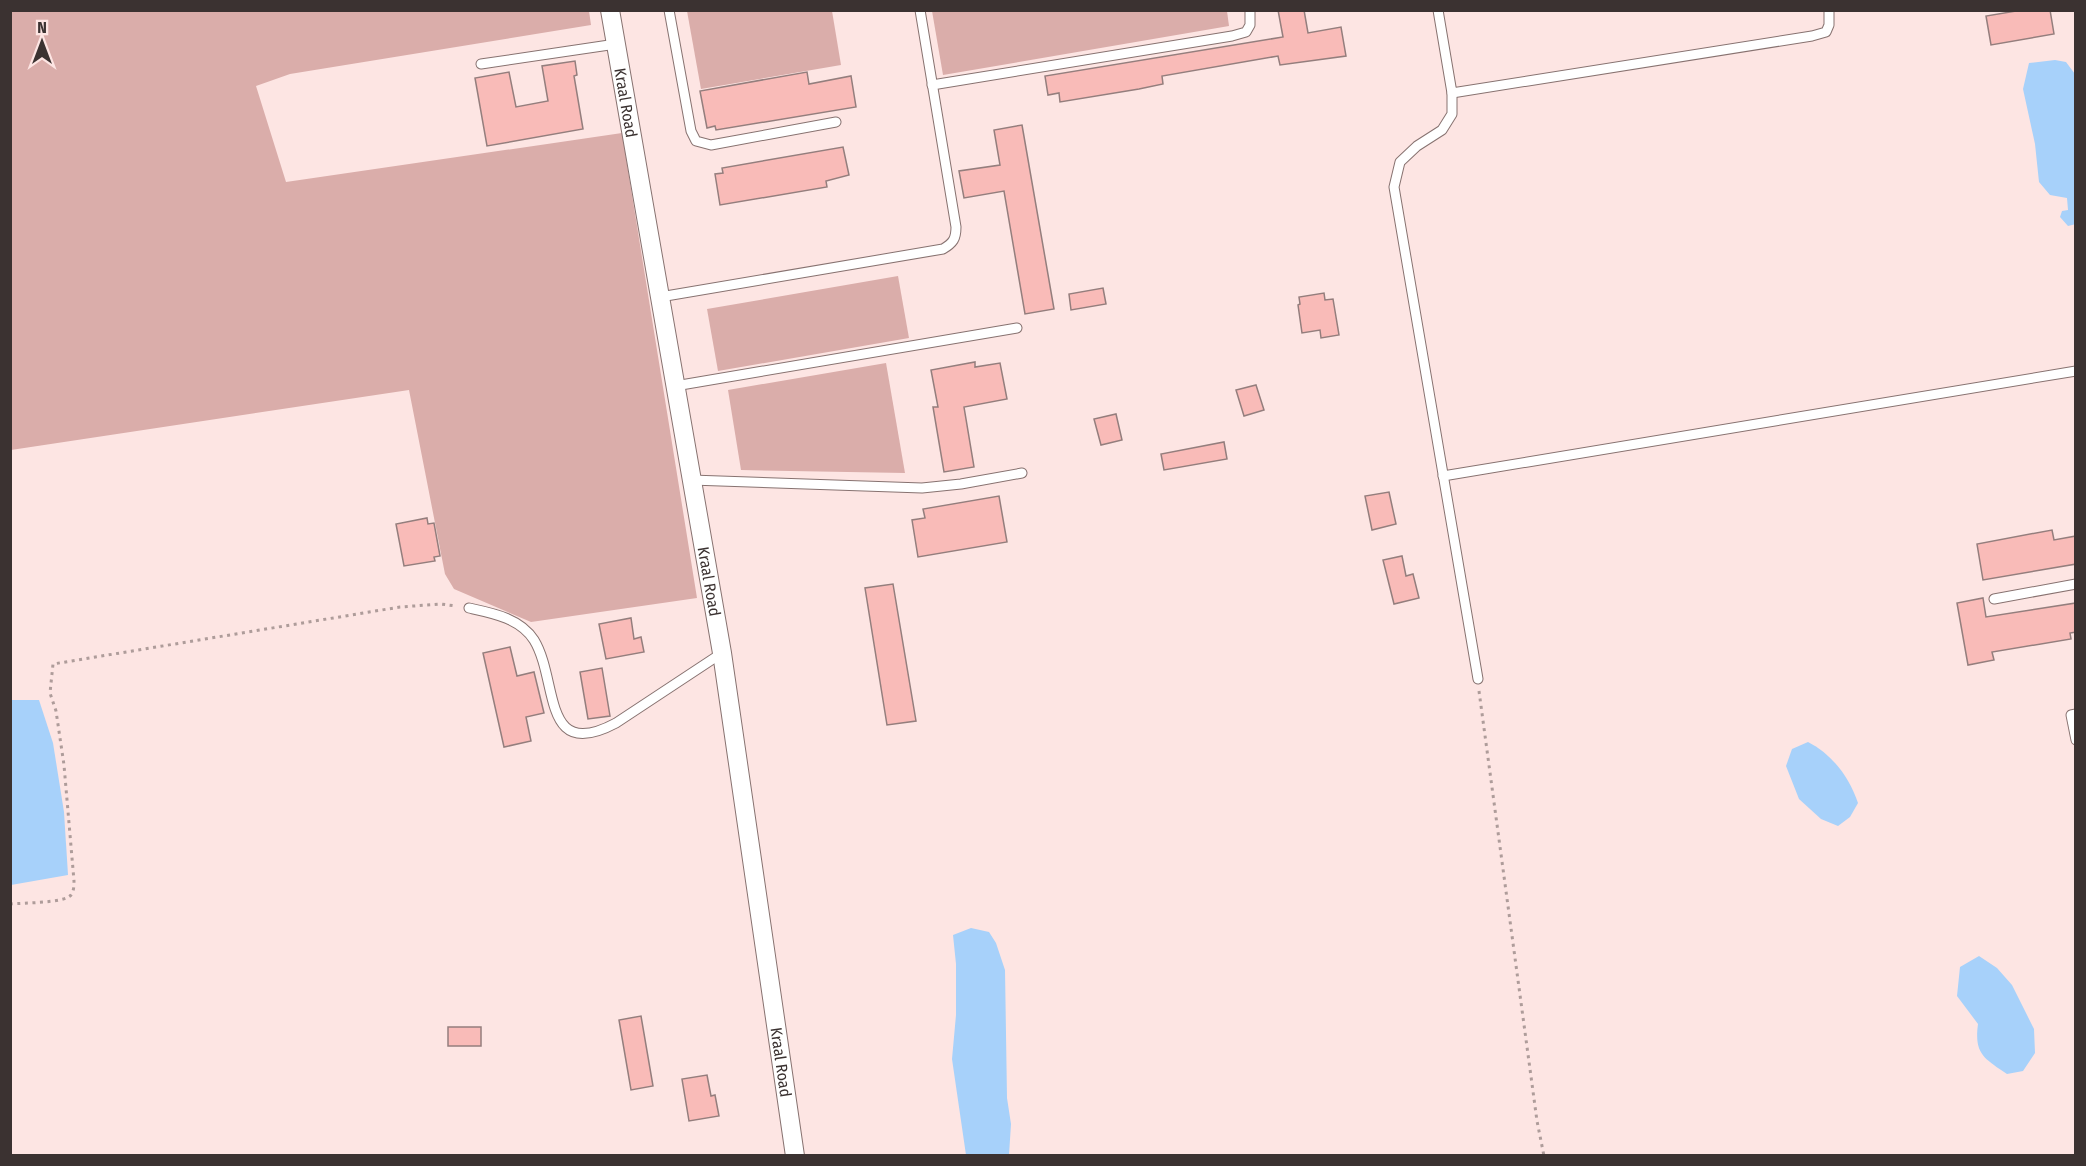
<svg xmlns="http://www.w3.org/2000/svg" width="2086" height="1166" font-family="'Fira Sans Condensed',sans-serif">
	<style>
		.green { fill: #daadaa }
		.water { fill: #a7d1fa }
		.building { fill: #f9bbb8; stroke: #947e7d; stroke-width: 1.5 }
		.lines { fill: none; stroke-linecap: round; stroke-linejoin: round }
		.lane-casing { stroke: #877270; stroke-width: 11 }
		.street-casing { stroke: #877270; stroke-width: 20 }
		.path { stroke: #ae9c9a; stroke-width: 3; stroke-dasharray: 3 4.5; stroke-linecap: butt }
		.lane { stroke: #fff; stroke-width: 9 }
		.street { stroke: #fff; stroke-width: 18 }
		.labels { text-anchor: middle; stroke-width: 6; stroke-linejoin: round; paint-order: stroke }
		.street-label { font-size: 16px; fill: #3b3231; stroke: #fde5e3 }
	</style>
	<rect width="100%" height="100%" fill="#fde5e3"/>
	<g class="green">
		<path d="M11,11H589L591,25L290,74L256,86L286,182L622,133L697,598L531,622L454,589L445,574L409,390L11,450Z"/>
		<path d="M687,11H832L841,65L701,89Z"/>
		<path d="M932,11H1227L1229,26L943,75Z"/>
		<path d="M898,276L909,338L718,371L707,309Z"/>
		<path d="M886,363L905,473L741,470L728,390Z"/>
	</g>
	<g class="water">
		<path d="M2055,60L2066,62L2075,74L2076,224L2068,226L2060,217L2062,211L2068,210L2067,198L2050,195L2039,182L2035,144L2023,89L2029,63Z"/>
		<path d="M11,700H39L53,743L64,812L68,875L11,885Z"/>
		<path d="M1808,742C1833,755 1849,777 1858,803L1850,817L1838,826L1821,819L1799,799L1786,766L1792,749Z"/>
		<path d="M971,928L989,932L996,943L1005,970L1007,1098L1011,1124L1009,1155H966L952,1059L956,1015V964L953,935Z"/>
		<path d="M1979,956L1997,968L2012,985L2034,1029L2035,1053L2023,1071L2007,1074C1984,1058 1974,1054 1978,1024L1957,996L1960,967Z"/>
	</g>
	<g class="building">
		<path d="M1278,10H1304L1308,33L1341,27L1346,56L1280,65L1278,56L1162,76L1163,84L1139,89L1060,102L1059,93L1048,95L1045,76L1283,37Z"/>
		<path d="M2022,10H2050L2054,34L1991,45L1986,16Z"/>
		<path d="M575,61L577,75L574,76L583,129L487,146L475,78L509,72L516,107L548,101L542,66Z"/>
		<path d="M807,72L809,84L851,76L856,107L716,130L715,126L707,128L700,91Z"/>
		<path d="M1022,125L1054,309L1025,314L1004,191L964,198L959,171L1000,165L994,130Z"/>
		<path d="M843,147L849,175L826,181L827,187L720,205L715,174L723,173L722,168Z"/>
		<path d="M1103,288L1106,304L1071,310L1069,294Z"/>
		<path d="M1324,293L1325,300L1333,299L1339,335L1321,338L1320,330L1302,333L1298,305L1300,304L1299,297Z"/>
		<path d="M975,362V367L1000,363L1007,399L964,407L974,467L944,472L933,407H938L931,370Z"/>
		<path d="M1256,385L1264,410L1244,416L1236,390Z"/>
		<path d="M1116,414L1122,440L1101,445L1094,419Z"/>
		<path d="M1224,442L1227,459L1164,470L1161,454Z"/>
		<path d="M1389,492L1396,524L1372,530L1365,496Z"/>
		<path d="M999,496L1007,542L918,557L912,520L925,518L923,509Z"/>
		<path d="M427,518L428,524L434,523L440,556L434,557L435,561L404,566L396,524Z"/>
		<path d="M2052,530L2054,540L2076,536V564L1983,580L1977,544Z"/>
		<path d="M1402,556L1406,576L1413,574L1419,598L1394,604L1383,560Z"/>
		<path d="M893,584L916,721L887,725L865,588Z"/>
		<path d="M1983,598L1986,617L2076,603V632L2070,633L2071,639L1992,652L1994,660L1968,665L1957,603Z"/>
		<path d="M631,618L634,639L641,637L644,652L606,659L599,624Z"/>
		<path d="M510,647L517,676L534,672L544,713L526,717L531,741L504,747L483,653Z"/>
		<path d="M602,668L610,716L588,719L580,672Z"/>
		<path d="M641,1016L653,1086L631,1090L619,1020Z"/>
		<rect x="448" y="1027" width="33" height="19"/>
		<path d="M707,1075L711,1096L715,1095L719,1116L689,1121L682,1079Z"/>
	</g>
	<g class="lines">
		<g class="lane-casing">
			<g id="lane">
				<path d="M669,10L691,131L696,141L711,145L836,122"/>
				<path d="M1438,10L1452,93L1812,36L1826,32L1829,25V10"/>
				<path d="M481,64L616,44"/>
				<path d="M932,85L1232,36L1246,32L1250,25V10"/>
				<path d="M1452,93V114L1442,130L1417,146L1400,162L1394,187L1478,679"/>
				<path d="M660,297L943,249C953,243 956,239 956,227L920,10"/>
				<path d="M675,386L1017,328"/>
				<path d="M1443,476L2076,371"/>
				<path d="M691,480L922,488L961,484L1022,473"/>
				<path d="M1994,599L2076,584"/>
				<path d="M469,608C492,613 520,618 534,640C559,681 541,763 616,723L722,653"/>
				<path d="M2076,714L2071,715L2076,740"/>
			</g>
		</g>
		<g class="street-casing">
			<g id="street">
				<path id="s1" d="M610,10L722,653L795,1156"/>
			</g>
		</g>
		<g class="path">
			<path d="M1479,691L1537,1121L1544,1156"/>
			<path d="M10,904C22,903 65,903 71,895C74,891 74,885 74,881L64,765L56,711L50,693L53,664L400,607L441,604L456,606"/>
		</g>
		<use href="#lane" class="lane"/>
		<use href="#street" class="street"/>
	</g>
	<g class="labels">
		<g class="street-label">
			<text dy="6" stroke="none"><textPath href="#s1" startOffset="94">Kraal Road</textPath></text>
			<text dy="6" stroke="none"><textPath href="#s1" startOffset="580">Kraal Road</textPath></text>
			<text dy="6" stroke="none"><textPath href="#s1" startOffset="1066">Kraal Road</textPath></text>
		</g>
	</g>
	<rect width="2086" height="1166" fill="none" stroke="#3b3231" stroke-width="24"/>
	<g transform="translate(42 42)" stroke="#fde5e3" stroke-width="4.5" paint-order="stroke">
	<path d="M0-4.5L10 22L0 15L-10 22Z" fill="#3b3231"/>
	<text y="-9" font-size="16" font-weight="bold" text-anchor="middle" fill="#3b3231">N</text>
	</g>
</svg>
